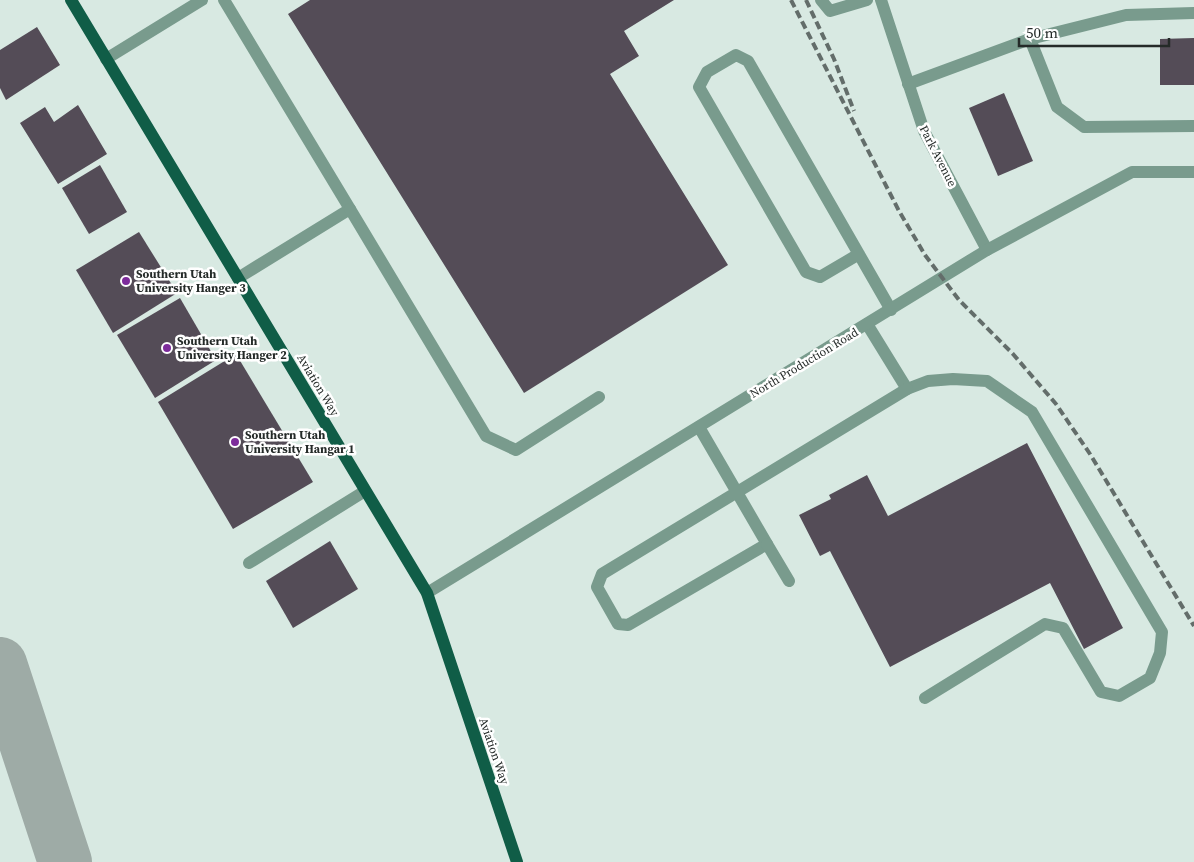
<svg xmlns="http://www.w3.org/2000/svg" width="1194" height="862" font-family="'Source Serif 4',serif">
	<style>
		.lines { fill: none; stroke-linecap: round; stroke-linejoin: round }
		.taxiway { stroke: #9eaba6; stroke-width: 54 }
		.building { fill: #544c57 }
		.minor { stroke: #799b8d; stroke-width: 12 }
		.major { stroke: #105d47; stroke-width: 12 }
		.rail { stroke: #636d6a; stroke-width: 4; stroke-dasharray: 8 4; stroke-linecap: butt }
		.poi-dot { fill: #7d2b9b; stroke: #fff; stroke-width: 2 }
		.labels { text-anchor: middle; stroke-width: 5; stroke-linejoin: round; paint-order: stroke }
		.street-label { font-size: 12px; fill: #242a28; stroke: #fff }
		.poi-label { font-size: 12px; font-weight: bold; fill: #242a28; stroke: #fff; text-anchor: start }
	</style>
	<rect width="100%" height="100%" fill="#d8e9e2"/>
	<g class="lines">
		<path class="taxiway" d="M0,664L65,862"/>
	</g>
	<g class="building">
		<path d="M310,0H674L624,31L639,56L610,74L728,265L524,393L288,14Z"/>
		<path d="M37,27L60,65L6,100L0,88V50Z"/>
		<path d="M1194,38V85H1160V39Z"/>
		<path d="M1004,93L1033,161L998,176L969,108Z"/>
		<path d="M78,105L107,154L58,184L20,123L45,107L54,122Z"/>
		<path d="M100,165L127,212L89,234L62,188Z"/>
		<path d="M139,232L177,293L113,333L76,270Z"/>
		<path d="M180,298L216,360L155,398L117,335Z"/>
		<path d="M236,354L313,482L233,529L158,402Z"/>
		<path d="M1027,443L1123,628L1084,649L1050,583L890,667L830,551L820,556L799,515L831,499L829,495L867,475L888,516Z"/>
		<path d="M330,541L358,589L293,628L266,581Z"/>
	</g>
	<g class="lines">
		<g class="minor">
			<path d="M224,0L350,209L238,278"/>
			<path d="M821,0L830,11L867,0"/>
			<path d="M881,0L924,131L987,250"/>
			<path d="M1030,39L1057,107L1084,127L1194,126"/>
			<path d="M106,59L202,0"/>
			<path d="M908,84L1030,39L1126,15L1194,13"/>
			<path d="M350,209L486,436L516,450L599,397"/>
			<path d="M859,254L820,277L806,272L699,87L707,72L736,55L748,61L891,310"/>
			<path d="M867,324L907,389L928,381L953,379L987,381L1032,412L1162,632L1160,653L1150,678L1119,696L1101,692L1063,628L1045,624L925,698"/>
			<path d="M699,427L767,544L628,625L618,624L597,587L602,574L907,389"/>
			<path d="M767,544L789,581"/>
			<path d="M249,563L365,491"/>
			<path d="M427,593L987,250L1132,172H1194"/>
		</g>
		<path class="major" d="M71,0L427,593L517,862"/>
		<g class="rail">
			<path d="M791,0L899,211L925,255L959,300L1013,354L1056,404L1090,454L1194,626"/>
			<path d="M806,0L834,59L854,111"/>
		</g>
	</g>
	<g class="poi-dot">
		<circle cx="126" cy="281" r="5"/>
		<circle cx="167" cy="348" r="5"/>
		<circle cx="235" cy="442" r="5"/>
	</g>
	<g class="labels">
		<g class="street-label">
			<text transform="translate(938 156) rotate(63)" y="4">Park Avenue</text>
			<text transform="translate(804 363) rotate(-31)" y="4">North Production Road</text>
			<text transform="translate(318 385) rotate(59)" y="4">Aviation Way</text>
			<text transform="translate(494 751) rotate(71)" y="4">Aviation Way</text>
		</g>
		<g class="poi-label">
			<text x="136" y="278">Southern Utah<tspan x="136" dy="14">University Hanger 3</tspan></text>
			<text x="177" y="345">Southern Utah<tspan x="177" dy="14">University Hanger 2</tspan></text>
			<text x="245" y="439">Southern Utah<tspan x="245" dy="14">University Hangar 1</tspan></text>
		</g>
	</g>
	<path d="M1019 38v8h150v-8" fill="none" stroke="#242a28" stroke-width="2.5"/>
	<text x="1026" y="38" font-size="15" fill="#242a28" stroke="#ffffff" stroke-width="4" paint-order="stroke">50 m</text>
</svg>
